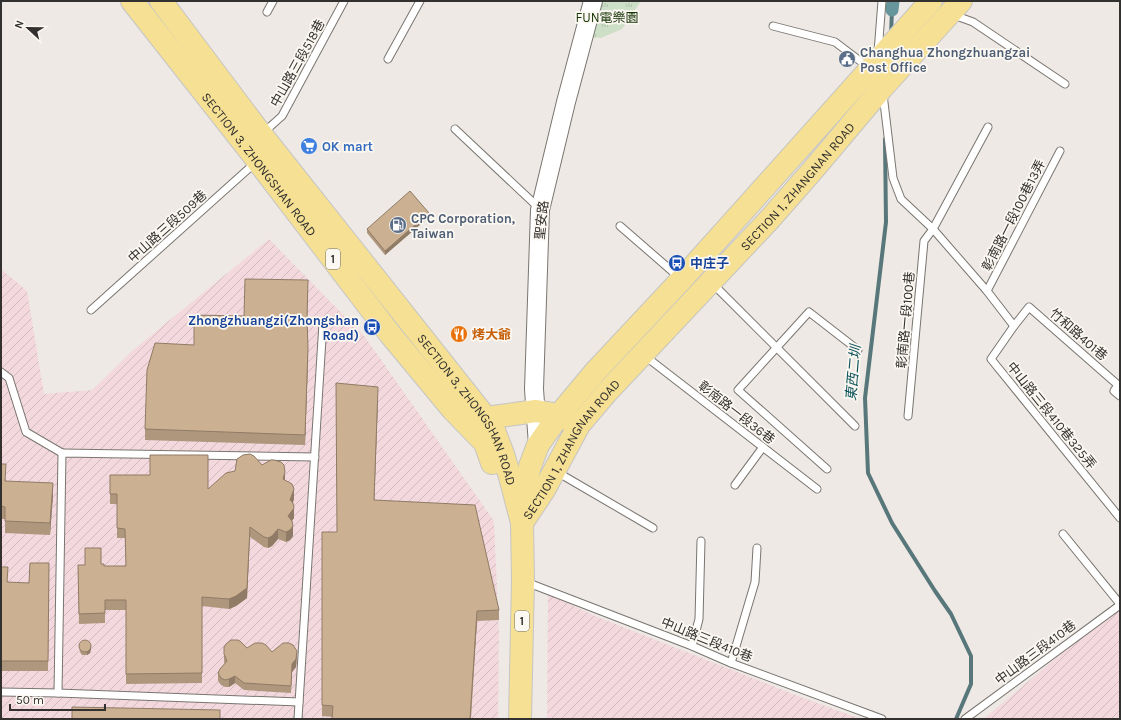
<svg xmlns="http://www.w3.org/2000/svg" width="1121" height="720" font-family="Karla,'Noto Sans TC',sans-serif">
	<style>
		.industrial { fill: url(#industrial-furrows) }
		.park { fill: url(#park-tufts) }
		.lines { fill: none; stroke-linecap: round; stroke-linejoin: round }
		.stream { stroke: #57777b; stroke-width: 4 }
		.canal { stroke: #66959c; stroke-width: 13 }
		.service-casing { stroke: #797570; stroke-width: 9 }
		.tertiary-casing { stroke: #797570; stroke-width: 20 }
		.primary-casing { stroke: #c6c5c5; stroke-width: 24 }
		.service { stroke: #fff; stroke-width: 7 }
		.tertiary { stroke: #fff; stroke-width: 18 }
		.primary { stroke: #f5e094; stroke-width: 22 }
		.wall { fill: #af977e }
		.shaded-wall { fill: #8f7b66 }
		.building { fill: #ccb092; stroke: #8f7b66 }
		.labels { text-anchor: middle; stroke-width: 3.5; stroke-linejoin: round; paint-order: stroke }
		.shield { fill: #fbf7f1; stroke: #6f6c69; stroke-width: 1 }
		.shield-label { font-size: 12px; font-weight: bold; fill: #33312f }
		.park-label { font-size: 13px; fill: #153506; stroke: #fbf7f1 }
		.service-label { font-size: 13px; font-weight: bold; fill: #4e5e75; stroke: #fbf7f1; text-anchor: start }
		.street-label { font-size: 13px; fill: #33312f; stroke: #fbf7f1 }
		.shop-label { font-size: 13px; font-weight: bold; fill: #366cbe; stroke: #fbf7f1; text-anchor: start }
		.transit-label { font-size: 13px; font-weight: bold; fill: #164399; stroke: #fbf7f1; text-anchor: start }
		.food-label { font-size: 13px; font-weight: bold; fill: #c56008; stroke: #fbf7f1; text-anchor: start }
		.water-label { font-size: 14px; font-style: italic; fill: #0b525b; stroke: #fbf7f1 }
	</style>
	<defs>
		<pattern id="industrial-furrows" width="10" height="10" patternUnits="userSpaceOnUse"><rect width="10" height="10" fill="#f3d9dd"/><path d="M-1 1l2-2M0 10L10 0M9 11l2-2" fill="none" stroke="#d1bbbe"/></pattern>
		<pattern id="park-tufts" width="24" height="20" patternUnits="userSpaceOnUse"><rect width="24" height="20" fill="#cde0c7"/><path d="M3 7l-1-3M5 7V3M7 7l1-3M15 17l-1-3M17 17v-4M19 17l1-3" fill="none" stroke="#b0c1ab"/></pattern>
	</defs>
	<rect width="100%" height="100%" fill="#eee9e4"/>
	<g class="industrial">
		<path d="M269,239L365,337L494,521L499,633L498,719H1V269L27,291L44,394L92,390L132,351Z"/>
		<path d="M548,594L595,616L798,696L861,719H547Z"/>
		<path d="M1120,604V719H981L986,717Z"/>
	</g>
	<path class="park" d="M593,1H641L622,29L601,38L584,37Z"/>
	<g class="lines">
		<g class="stream">
			<path d="M891,35L892,10"/>
			<path d="M885,139L886,222L865,398L868,473L892,523L935,591L951,614L971,656V684L956,719"/>
		</g>
		<path class="canal" d="M892,10L893,1"/>
		<g class="service-casing">
			<g id="service">
				<path d="M267,12L273,1"/>
				<path d="M951,14L973,22L1065,84"/>
				<path d="M773,26L835,42L868,67"/>
				<path d="M878,52L882,1"/>
				<path d="M388,59L420,1"/>
				<path d="M883,94L893,178L901,199L933,229L987,291L1014,326"/>
				<path d="M455,129L539,208"/>
				<path d="M263,133L282,116L344,1"/>
				<path d="M620,226L680,278"/>
				<path d="M712,283L855,426"/>
				<path d="M987,291L1060,151"/>
				<path d="M91,310L256,162"/>
				<path d="M645,356L817,489"/>
				<path d="M1,372L9,378L26,432L62,453"/>
				<path d="M1120,396L1114,391L1118,385L1029,307L1014,326L991,359L1120,518"/>
				<path d="M908,416L924,241L933,229L988,127"/>
				<path d="M827,469L738,390L809,312L858,350"/>
				<path d="M557,472L653,528"/>
				<path d="M735,485L763,447"/>
				<path d="M1063,534L1120,604"/>
				<path d="M526,582L692,646L731,663L882,719"/>
				<path d="M692,646L699,619L701,541"/>
				<path d="M731,663L755,582L757,548"/>
				<path d="M1,692L58,693L299,702"/>
				<path d="M58,693L62,453L315,457"/>
				<path d="M298,719L323,323"/>
				<path d="M965,719L1120,605"/>
			</g>
		</g>
		<g class="tertiary-casing">
			<path id="tertiary" d="M538,445L534,389L540,210L566,102L593,1"/>
		</g>
		<g class="primary-casing">
			<g id="primary">
				<path id="s1" d="M132,1L250,151L390,334L453,410L485,443L492,463"/>
				<path id="s2" d="M161,1L261,134L486,418L495,433L503,454L510,477L522,523L523,580L520,719"/>
				<path d="M476,425L486,418L536,411L559,415L571,421"/>
				<path d="M523,508L525,486L530,466L538,445L559,415L595,372L682,279L931,1"/>
				<path id="s3" d="M522,523L544,490L579,425L607,392L768,221L812,171L882,88L961,1"/>
			</g>
		</g>
		<use href="#service" class="service"/>
		<use href="#tertiary" class="tertiary"/>
		<use href="#primary" class="primary"/>
	</g>
	<g class="wall">
		<path d="M429,217L385,255L367,233V229Z"/>
		<path d="M308,291L307,324L308,359L305,445L145,440V429L194,345Z"/>
		<path d="M378,398L374,500L499,610V620L477,621L471,719H332L333,717L322,716V532H337Z"/>
		<path d="M1,464L6,481L53,495L50,535L5,533V519H1Z"/>
		<path d="M262,465L285,481L294,499L293,503L294,518L292,521L293,536L290,540L286,542L278,539L272,546L268,548L264,547L250,537L247,598L236,606L229,609L202,606V683L126,684V610H105V623L79,624L78,565L101,564L104,566H126L125,538H117V504H110V475L208,489Z"/>
		<path d="M49,563L48,671H1V567L8,582L29,583Z"/>
		<path d="M79,644L91,649L90,653L87,655H82L80,652Z"/>
		<path d="M224,647L247,648L272,652L297,658L296,667L292,672L291,693L244,690L235,683L229,687H225L221,685L218,681V673L225,664L224,662Z"/>
	</g>
	<g class="shaded-wall">
		<path d="M429,213V217L385,255V251Z"/>
		<path d="M308,348V359L305,445V435Z"/>
		<path d="M378,387V398L374,510V500Z"/>
		<path d="M285,472V482L283,479Z"/>
		<path d="M53,483V495L50,535V523Z"/>
		<path d="M294,489V499L290,510V500Z"/>
		<path d="M294,508V518L288,526V516Z"/>
		<path d="M293,526V536L290,540L286,542V532Z"/>
		<path d="M250,527L247,598L236,606L229,609V599Z"/>
		<path d="M278,529V539L272,546L268,548V538Z"/>
		<path d="M477,611V621L470,719Z"/>
		<path d="M91,645V649L90,653L87,655V652Z"/>
		<path d="M297,651L296,667L292,672L291,693L292,664Z"/>
		<path d="M235,676V683L229,687V679Z"/>
	</g>
	<g class="building">
		<path d="M410,191L429,213L385,251L367,229Z"/>
		<path d="M245,279L308,280L307,318L308,348L305,435L145,429L147,370L155,343L194,345V315L244,316Z"/>
		<path d="M336,383L378,387L374,500L475,505L499,610L477,611L470,719H332L333,706L322,705V532H337Z"/>
		<path d="M250,454L254,456L262,465L271,460H274L281,462L284,465L285,472L283,479L292,484L294,489L290,500L293,503L294,508L288,516L292,521L293,526L290,530L286,532L278,529L272,536L268,538L264,537L250,527L247,588L236,596L229,599L202,597V673L126,674V600H105V613L79,614L78,565H85V548H101V564H104V566H126L125,529L117,528V494H110V475H150V455H208V489L226,473L235,471L237,459L243,455Z"/>
		<path d="M1,464H6L5,481L53,483L50,523L5,521V507L1,506Z"/>
		<path d="M30,563H49L48,661H1V567H8L7,582L29,583Z"/>
		<path d="M231,640H238L241,642L247,648L255,643H262L266,645L272,652L283,643H289L293,645L297,651L296,659L292,664L291,686L244,683L235,676L229,679L225,680L221,678L218,673L220,669L227,661L224,654V647L226,644Z"/>
		<circle cx="85" cy="646" r="6"/>
		<path d="M72,707L220,710V719H72Z"/>
	</g>
	<defs>
		<g id="civic-disc" transform="scale(0.9)"><circle r="9.5" fill="#5c6f8a" stroke="#fbf7f1"/><path d="M-.6-6.5H3V-4.5H.6V-3L4-1V1h2V6H-6V1h2V-1L-.6-3ZM-1.2 2.5V6h2.4V2.5Z" fill="#fff"/></g>
		<g id="supermarket-disc" transform="scale(0.9)"><circle r="9.5" fill="#3f7fe0" stroke="#fbf7f1"/><path d="M-6-5.5h2.5l.6 2H6L4.5 2H-2.5L-4.4-4H-6ZM-1.5 3.2a1.3 1.3 0 1 0 .1 0ZM3 3.2a1.3 1.3 0 1 0 .1 0Z" fill="#fff"/></g>
		<g id="fuel-disc" transform="scale(0.9)"><circle r="9.5" fill="#5c6f8a" stroke="#fbf7f1"/><path d="M-5.5-6h7V0h2V4h1.3V-2.5L3-4.5l.8-.8L6-3V5H2.5V1h-1V6h-7ZM-4.2-4.7v3.2H.2V-4.7Z" fill="#fff"/></g>
		<g id="bus-disc" transform="scale(0.9)"><circle r="9.5" fill="#1a4fb4" stroke="#fbf7f1"/><path d="M-5-6H5V4H4V6H2V4H-2V6H-4V4H-5ZM-3.5-4V0h7V-4ZM-3.5 1.2v1.5H-2V1.2ZM2 1.2v1.5H3.5V1.2Z" fill="#fff"/></g>
		<g id="restaurant-disc" transform="scale(0.9)"><circle r="9.5" fill="#e8710a" stroke="#fbf7f1"/><path d="M-5-6h1v4h1v-4h1v4h1v-4h1v5L-1.5 .5V6h-2V.5L-5-1ZM5-6V6H3V1.5H1.5Q1.5-4 5-6Z" fill="#fff"/></g>
	</defs>
	<g fill-rule="evenodd">
		<use href="#civic-disc" x="847" y="59"/>
		<use href="#supermarket-disc" x="309" y="146"/>
		<use href="#fuel-disc" x="398" y="225"/>
		<use href="#bus-disc" x="677" y="263"/>
		<use href="#bus-disc" x="372" y="327"/>
		<use href="#restaurant-disc" x="459" y="334"/>
	</g>
	<g class="labels">
		<g class="shield">
			<rect x="326" y="249" width="14" height="20" rx="3"/>
			<rect x="515" y="611" width="14" height="20" rx="3"/>
		</g>
		<g class="shield-label">
			<text x="333" y="263">1</text>
			<text x="522" y="625">1</text>
		</g>
		<g class="park-label">
			<text x="607" y="22">FUN電樂園</text>
		</g>
		<g class="service-label">
			<text x="860" y="57">Changhua Zhongzhuangzai<tspan x="860" dy="15">Post Office</tspan></text>
			<text x="411" y="223">CPC Corporation,<tspan x="411" dy="15">Taiwan</tspan></text>
		</g>
		<g class="street-label">
			<text transform="translate(297 63) rotate(-61)" y="5">中山路三段518巷</text>
			<text dy="5" stroke="none"><textPath href="#s1" startOffset="207">SECTION 3, ZHONGSHAN ROAD</textPath></text>
			<text dy="5" stroke="none"><textPath href="#s3" startOffset="437">SECTION 1, ZHANGNAN ROAD</textPath></text>
			<text transform="translate(1013 215) rotate(-63)" y="5">彰南路一段100巷13弄</text>
			<text transform="translate(541 220) rotate(-84)" y="5">聖安路</text>
			<text transform="translate(167 226) rotate(-42)" y="5">中山路三段509巷</text>
			<text transform="translate(905 320) rotate(-85)" y="5">彰南路一段100巷</text>
			<text transform="translate(1079 334) rotate(41)" y="5">竹和路401巷</text>
			<text dy="5" stroke="none"><textPath href="#s2" startOffset="512">SECTION 3, ZHONGSHAN ROAD</textPath></text>
			<text transform="translate(737 412) rotate(38)" y="5">彰南路一段36巷</text>
			<text transform="translate(1052 415) rotate(51)" y="5">中山路三段410巷325弄</text>
			<text dy="5" stroke="none"><textPath href="#s3" startOffset="89">SECTION 1, ZHANGNAN ROAD</textPath></text>
			<text transform="translate(707 639) rotate(22)" y="5">中山路三段410巷</text>
			<text transform="translate(1035 652) rotate(-37)" y="5">中山路三段410巷</text>
		</g>
		<g class="shop-label">
			<text x="322" y="151">OK mart</text>
		</g>
		<g class="transit-label">
			<text x="690" y="268">中庄子</text>
			<text x="359" y="325" text-anchor="end">Zhongzhuangzi(Zhongshan<tspan x="359" dy="15">Road)</tspan></text>
		</g>
		<g class="food-label">
			<text x="472" y="339">烤大爺</text>
		</g>
		<g class="water-label">
			<text transform="translate(853 373) rotate(-85)" y="5">東西二圳</text>
		</g>
	</g>
	<rect width="1121" height="720" fill="none" stroke="#33312f" stroke-width="4"/>
	<g transform="translate(28 28) rotate(292)" stroke="#fbf7f1" stroke-width="3" paint-order="stroke">
	<path d="M0-3L7 15L0 10L-7 15Z" fill="#33312f"/>
	<text y="-6" font-size="11" font-weight="bold" text-anchor="middle" fill="#33312f">N</text>
	</g>
	<path d="M10 704v6h95v-6" fill="none" stroke="#33312f" stroke-width="2"/>
	<text x="16" y="704" font-size="12" fill="#33312f" stroke="#fbf7f1" stroke-width="3" paint-order="stroke">50 m</text>
</svg>
